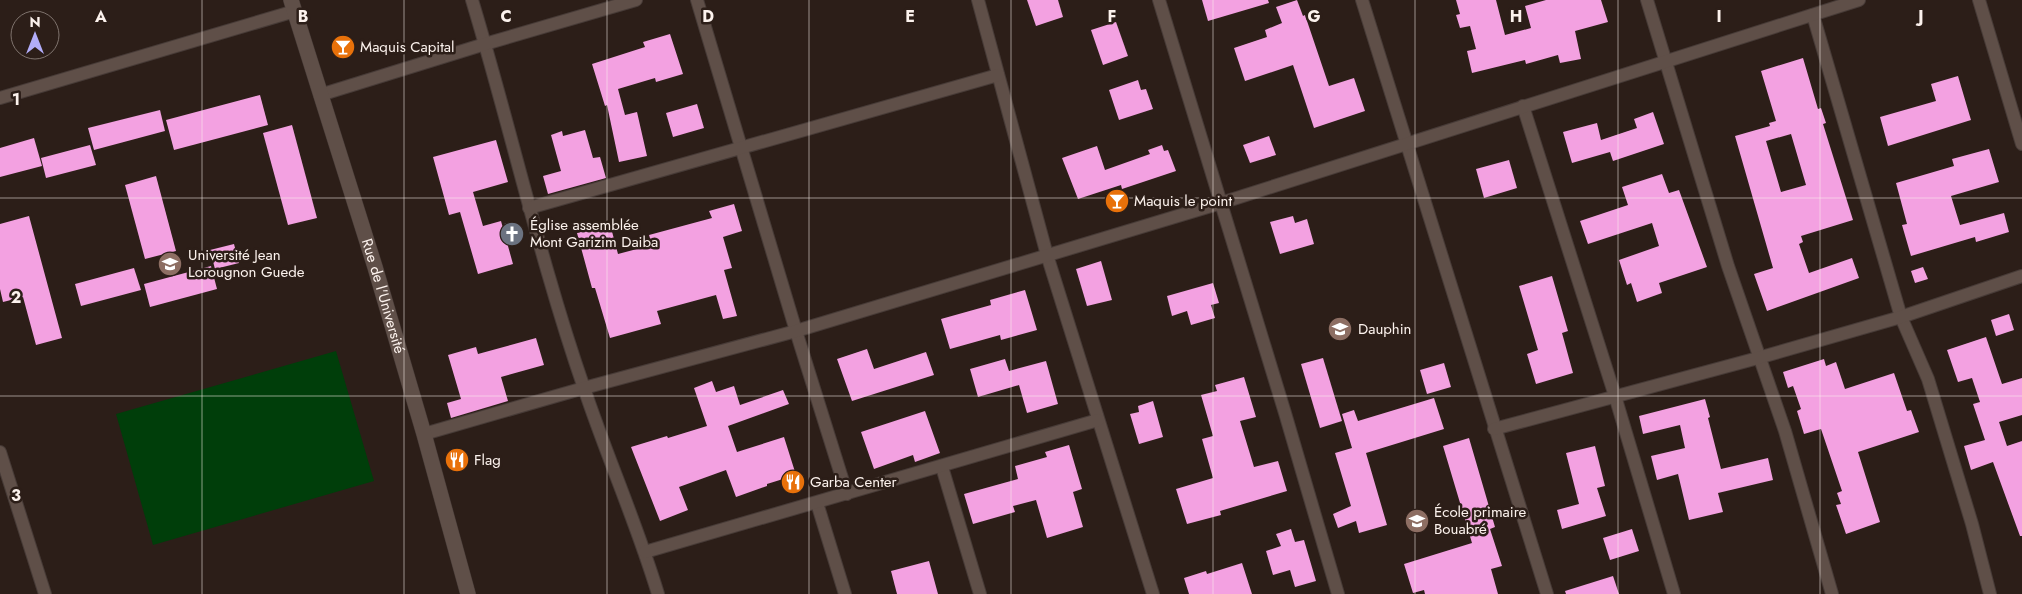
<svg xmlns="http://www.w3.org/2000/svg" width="2022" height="594" font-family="Jost,sans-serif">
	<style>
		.green { fill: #003e0a }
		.building { fill: #f3a1e1; fill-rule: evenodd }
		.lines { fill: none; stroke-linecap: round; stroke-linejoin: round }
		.minor-casing { stroke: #473b37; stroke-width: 14 }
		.tertiary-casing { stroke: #473b37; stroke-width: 16 }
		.minor { stroke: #5f4f48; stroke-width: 12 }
		.tertiary { stroke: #5f4f48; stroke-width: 15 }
		.grid { fill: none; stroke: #fcf2ed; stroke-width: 1; stroke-opacity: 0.55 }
		.labels { text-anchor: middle; stroke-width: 5; stroke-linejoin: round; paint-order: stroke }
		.poi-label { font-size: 15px; fill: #fcf2ed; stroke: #2c1e18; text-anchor: start }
		.street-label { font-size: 15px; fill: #fcf2ed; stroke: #2c1e18 }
		.grid-label { font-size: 16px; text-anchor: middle; font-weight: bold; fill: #fcf2ed; stroke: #2c1e18; stroke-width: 5; stroke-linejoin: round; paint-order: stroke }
	</style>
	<rect width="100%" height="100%" fill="#2c1e18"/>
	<path class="green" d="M336,351L374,481L153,545L116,414Z"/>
	<g class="building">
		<path d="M1027,0H1058L1063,17L1036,26Z"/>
		<path d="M1202,0H1268L1269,3L1208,21Z"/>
		<path d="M1297,0L1303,16L1305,15L1329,86L1354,78L1365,111L1314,128L1293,65L1245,81L1234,48L1267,37L1265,30L1282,23L1276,7Z"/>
		<path d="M1456,0H1496L1505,35L1531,28L1525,6L1546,0H1601L1608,22L1575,31L1581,59L1560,63L1558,55L1526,64L1525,60L1472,73L1467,51L1476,49L1470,26L1460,28L1456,15L1460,14Z"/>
		<path d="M1116,22L1128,56L1103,65L1091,30Z"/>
		<path d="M670,34L683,74L656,82L655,78L618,89L625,115L637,112L647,156L619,162L607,105L605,106L592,64L645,47L643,42Z"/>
		<path d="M1803,58L1818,109L1821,108L1826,123L1823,124L1853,220L1801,236L1803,242L1799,244L1809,273L1852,258L1859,278L1767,311L1754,274L1773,268L1735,136L1770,126L1769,123L1776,121L1761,71ZM1791,134L1806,185L1781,192L1766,141Z"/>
		<path d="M1958,76L1971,120L1888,146L1880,117L1936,101L1931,84Z"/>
		<path d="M1138,80L1141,90L1146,89L1153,109L1119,120L1109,90Z"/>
		<path d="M260,95L268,125L174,150L166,120Z"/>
		<path d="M697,104L704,128L673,137L666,113Z"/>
		<path d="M160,110L165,131L94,150L88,128Z"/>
		<path d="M1653,112L1664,144L1613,161L1610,152L1572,163L1563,132L1597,123L1601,140L1637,128L1634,119Z"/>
		<path d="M292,125L317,218L288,225L263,133Z"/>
		<path d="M585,130L593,158L600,157L606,178L548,194L543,176L561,171L551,135L562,131L563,136Z"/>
		<path d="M1269,136L1276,155L1250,163L1243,145Z"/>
		<path d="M34,138L42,166L0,177V148Z"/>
		<path d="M496,140L508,182L473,192L483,226L501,221L513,264L478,274L460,212L449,215L433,157Z"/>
		<path d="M90,145L96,165L46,178L41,158Z"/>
		<path d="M1162,145L1164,151L1168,150L1176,171L1122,189L1121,185L1078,199L1062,158L1097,146L1105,170L1150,154L1148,150Z"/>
		<path d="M1989,149L1999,182L1951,196L1960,225L2004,213L2009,232L1976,242L1975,237L1911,256L1902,225L1907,224L1896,183L1954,166L1952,159Z"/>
		<path d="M1509,160L1517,188L1484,198L1476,169Z"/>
		<path d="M1662,174L1669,193L1679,190L1707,267L1659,283L1662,293L1637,302L1631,283L1627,285L1619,260L1659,246L1652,223L1588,244L1580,221L1628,205L1622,187Z"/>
		<path d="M156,176L176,251L145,259L125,185Z"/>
		<path d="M734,204L742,231L723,237L732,268L724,270L737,316L723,319L716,295L657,311L661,324L610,338L595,288H592L577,233L610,224L618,254L652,245L649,235L712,218L709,211Z"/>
		<path d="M29,216L62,338L36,345L23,297L3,302L0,289V224Z"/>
		<path d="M1293,216L1295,223L1307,219L1314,244L1280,254L1270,222Z"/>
		<path d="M234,244L239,263L215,269L210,250Z"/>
		<path d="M1101,261L1112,300L1087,306L1076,269Z"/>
		<path d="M211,266L217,289L150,307L144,284Z"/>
		<path d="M1923,267L1928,279L1915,283L1911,271Z"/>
		<path d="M134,268L141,290L81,306L75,284Z"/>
		<path d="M1552,276L1568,331L1562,333L1573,373L1536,384L1527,354L1538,350L1519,286Z"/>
		<path d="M1213,283L1219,303L1211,305L1215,318L1191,325L1187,311L1172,316L1167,296Z"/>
		<path d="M1025,290L1037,330L1001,340L1000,335L950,349L941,319L991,305L990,300Z"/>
		<path d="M2009,314L2014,330L1996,336L1991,320Z"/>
		<path d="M1986,337L2002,384L2022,378V415L1999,422L2007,446L2022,441V536H2020L1993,462L1971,470L1964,446L1985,440L1973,404L1980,402L1972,378L1958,382L1947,350Z"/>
		<path d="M536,338L544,365L501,377L508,401L451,418L447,403L461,399L448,355L476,347L478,354Z"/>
		<path d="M867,349L874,369L926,352L934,375L852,401L837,359Z"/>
		<path d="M1323,358L1342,421L1320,428L1301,364Z"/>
		<path d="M1005,359L1009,371L1046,361L1058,404L1027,413L1019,385L978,397L970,369Z"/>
		<path d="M1824,359L1826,366L1836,362L1845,389L1894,373L1907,411L1911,410L1919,432L1858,452L1880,522L1846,534L1836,505L1841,504L1837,493L1842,491L1821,429L1804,434L1797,411L1801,409L1793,386L1788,388L1783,372Z"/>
		<path d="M1444,363L1451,387L1427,394L1420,370Z"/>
		<path d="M1244,377L1256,417L1240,421L1254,467L1278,461L1287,491L1220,511L1221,515L1187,524L1176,489L1213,478L1202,439L1213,436L1201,395L1217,391L1215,385Z"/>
		<path d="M712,381L716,392L734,386L740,405L783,390L789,404L728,426L737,452L784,437L796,475L767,484V486L736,497L726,470L679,487L688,510L660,521L631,447L667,436L668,438L707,426L694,388Z"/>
		<path d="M1434,398L1444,429L1366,453L1387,525L1359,533L1356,521L1338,528L1333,514L1351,506L1335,453L1352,448L1342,414L1354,410L1358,421Z"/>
		<path d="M1705,399L1710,417L1708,418L1721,469L1768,458L1773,480L1718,493L1723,512L1689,520L1678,474L1657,480L1651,456L1685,448L1680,425L1643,434L1639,416Z"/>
		<path d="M1153,401L1163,437L1139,444L1130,414L1139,412L1138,406Z"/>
		<path d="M925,411L940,453L915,462L913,455L874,469L861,432Z"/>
		<path d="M1469,438L1495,527L1490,529L1502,566L1491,569L1498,594H1425L1424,590L1413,593L1404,564L1472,543L1443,446Z"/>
		<path d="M1069,445L1082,489L1073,492L1083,527L1047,538L1036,500L1013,506L1015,512L973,524L964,494L1018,479L1015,466L1047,457L1045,452Z"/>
		<path d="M1595,446L1605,486L1597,488L1606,516L1562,529L1557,510L1579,504L1566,453Z"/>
		<path d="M1291,529L1295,542L1304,540L1316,581L1295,587L1290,570L1273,575L1266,551L1281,546L1276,534Z"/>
		<path d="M1632,529L1639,551L1610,560L1603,538Z"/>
		<path d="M929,561L938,594H897L891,571Z"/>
		<path d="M1242,563L1252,594H1189L1184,578L1206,571L1207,574Z"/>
		<path d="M1613,576L1619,594H1566L1565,591Z"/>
	</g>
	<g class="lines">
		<g class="minor-casing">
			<g id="minor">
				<path d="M472,0C511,129 540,261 584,388C607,457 637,524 658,594"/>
				<path d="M697,0L796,331L847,494"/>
				<path d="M978,0L1047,255L1153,594"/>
				<path d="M1159,0L1285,413L1338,594"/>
				<path d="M1362,0L1547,594"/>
				<path d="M1647,0L1728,266L1785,431L1832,594"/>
				<path d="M1979,0L2022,144"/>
				<path d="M1813,15L1901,317L1928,379L1972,524L1990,594"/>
				<path d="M320,95L485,44L636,0"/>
				<path d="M0,98L295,11"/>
				<path d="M1523,106L1615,396L1674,594"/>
				<path d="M529,208L998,75"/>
				<path d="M1494,429L1758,358L1901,317L2022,276"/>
				<path d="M424,434L584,388L796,331L1221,203L1859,0"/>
				<path d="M0,452L45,594"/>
				<path d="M942,467L980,594"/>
				<path d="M817,503L845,594"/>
				<path d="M645,552L1098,420"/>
			</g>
		</g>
		<g class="tertiary-casing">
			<g id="tertiary">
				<path id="s1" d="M291,0L375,267L424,434L468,594"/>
			</g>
		</g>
		<use href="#minor" class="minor"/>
		<use href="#tertiary" class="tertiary"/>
	</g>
	<path class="grid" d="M202,0V594M404,0V594M607,0V594M809,0V594M1011,0V594M1213,0V594M1415,0V594M1618,0V594M1820,0V594M0,198H2022M0,396H2022"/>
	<defs>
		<g id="bar-disc" transform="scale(1.25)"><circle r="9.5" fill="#e8710a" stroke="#2c1e18"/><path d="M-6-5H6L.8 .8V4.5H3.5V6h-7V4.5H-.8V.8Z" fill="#fff"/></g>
		<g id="church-disc" transform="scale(1.25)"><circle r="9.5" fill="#6b7280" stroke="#2c1e18"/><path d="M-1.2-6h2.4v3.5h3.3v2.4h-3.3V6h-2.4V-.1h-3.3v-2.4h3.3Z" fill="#fff"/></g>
		<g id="university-disc" transform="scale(1.25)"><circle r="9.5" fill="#8d6e63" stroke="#2c1e18"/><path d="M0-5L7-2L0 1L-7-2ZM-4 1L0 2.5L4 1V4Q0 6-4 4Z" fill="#fff"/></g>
		<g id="school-disc" transform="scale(1.25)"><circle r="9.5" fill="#8d6e63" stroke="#2c1e18"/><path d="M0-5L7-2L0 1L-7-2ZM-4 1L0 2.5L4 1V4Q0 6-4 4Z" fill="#fff"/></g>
		<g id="restaurant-disc" transform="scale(1.25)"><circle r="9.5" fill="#e8710a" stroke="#2c1e18"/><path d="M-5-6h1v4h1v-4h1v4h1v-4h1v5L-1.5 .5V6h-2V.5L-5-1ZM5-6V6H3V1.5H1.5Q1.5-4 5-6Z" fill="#fff"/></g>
	</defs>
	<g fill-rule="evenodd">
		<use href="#bar-disc" x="343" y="47"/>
		<use href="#bar-disc" x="1117" y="201"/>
		<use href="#church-disc" x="512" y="234"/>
		<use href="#university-disc" x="170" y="264"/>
		<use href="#school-disc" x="1340" y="329"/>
		<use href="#restaurant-disc" x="457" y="460"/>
		<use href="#restaurant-disc" x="793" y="482"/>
		<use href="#school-disc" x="1417" y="521"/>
	</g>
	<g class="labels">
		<g class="poi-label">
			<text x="360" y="52">Maquis Capital</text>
			<text x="1134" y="206">Maquis le point</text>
			<text x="530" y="230">Église assemblée<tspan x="530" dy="17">Mont Garizim Daiba</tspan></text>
			<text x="188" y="260">Université Jean<tspan x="188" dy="17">Lorougnon Guede</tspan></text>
			<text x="1358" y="334">Dauphin</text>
			<text x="474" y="465">Flag</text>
			<text x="810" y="487">Garba Center</text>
			<text x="1434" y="517">École primaire<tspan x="1434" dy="17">Bouabré</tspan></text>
		</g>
		<g class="street-label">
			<text dy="5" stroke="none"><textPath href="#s1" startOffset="310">Rue de l'Université</textPath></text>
		</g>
	</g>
	<g class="grid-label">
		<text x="101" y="22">A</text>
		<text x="303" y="22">B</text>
		<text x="506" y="22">C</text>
		<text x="708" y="22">D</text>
		<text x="910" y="22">E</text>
		<text x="1112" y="22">F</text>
		<text x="1314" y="22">G</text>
		<text x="1516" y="22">H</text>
		<text x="1719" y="22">I</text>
		<text x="1921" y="22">J</text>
		<text x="16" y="105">1</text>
		<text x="16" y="303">2</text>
		<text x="16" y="501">3</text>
	</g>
	<g transform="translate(35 35)"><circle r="24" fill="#2c1e18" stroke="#7f736d"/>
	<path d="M0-4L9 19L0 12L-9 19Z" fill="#b2adf9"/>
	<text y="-8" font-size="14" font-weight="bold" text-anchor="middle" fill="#fcf2ed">N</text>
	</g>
</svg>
